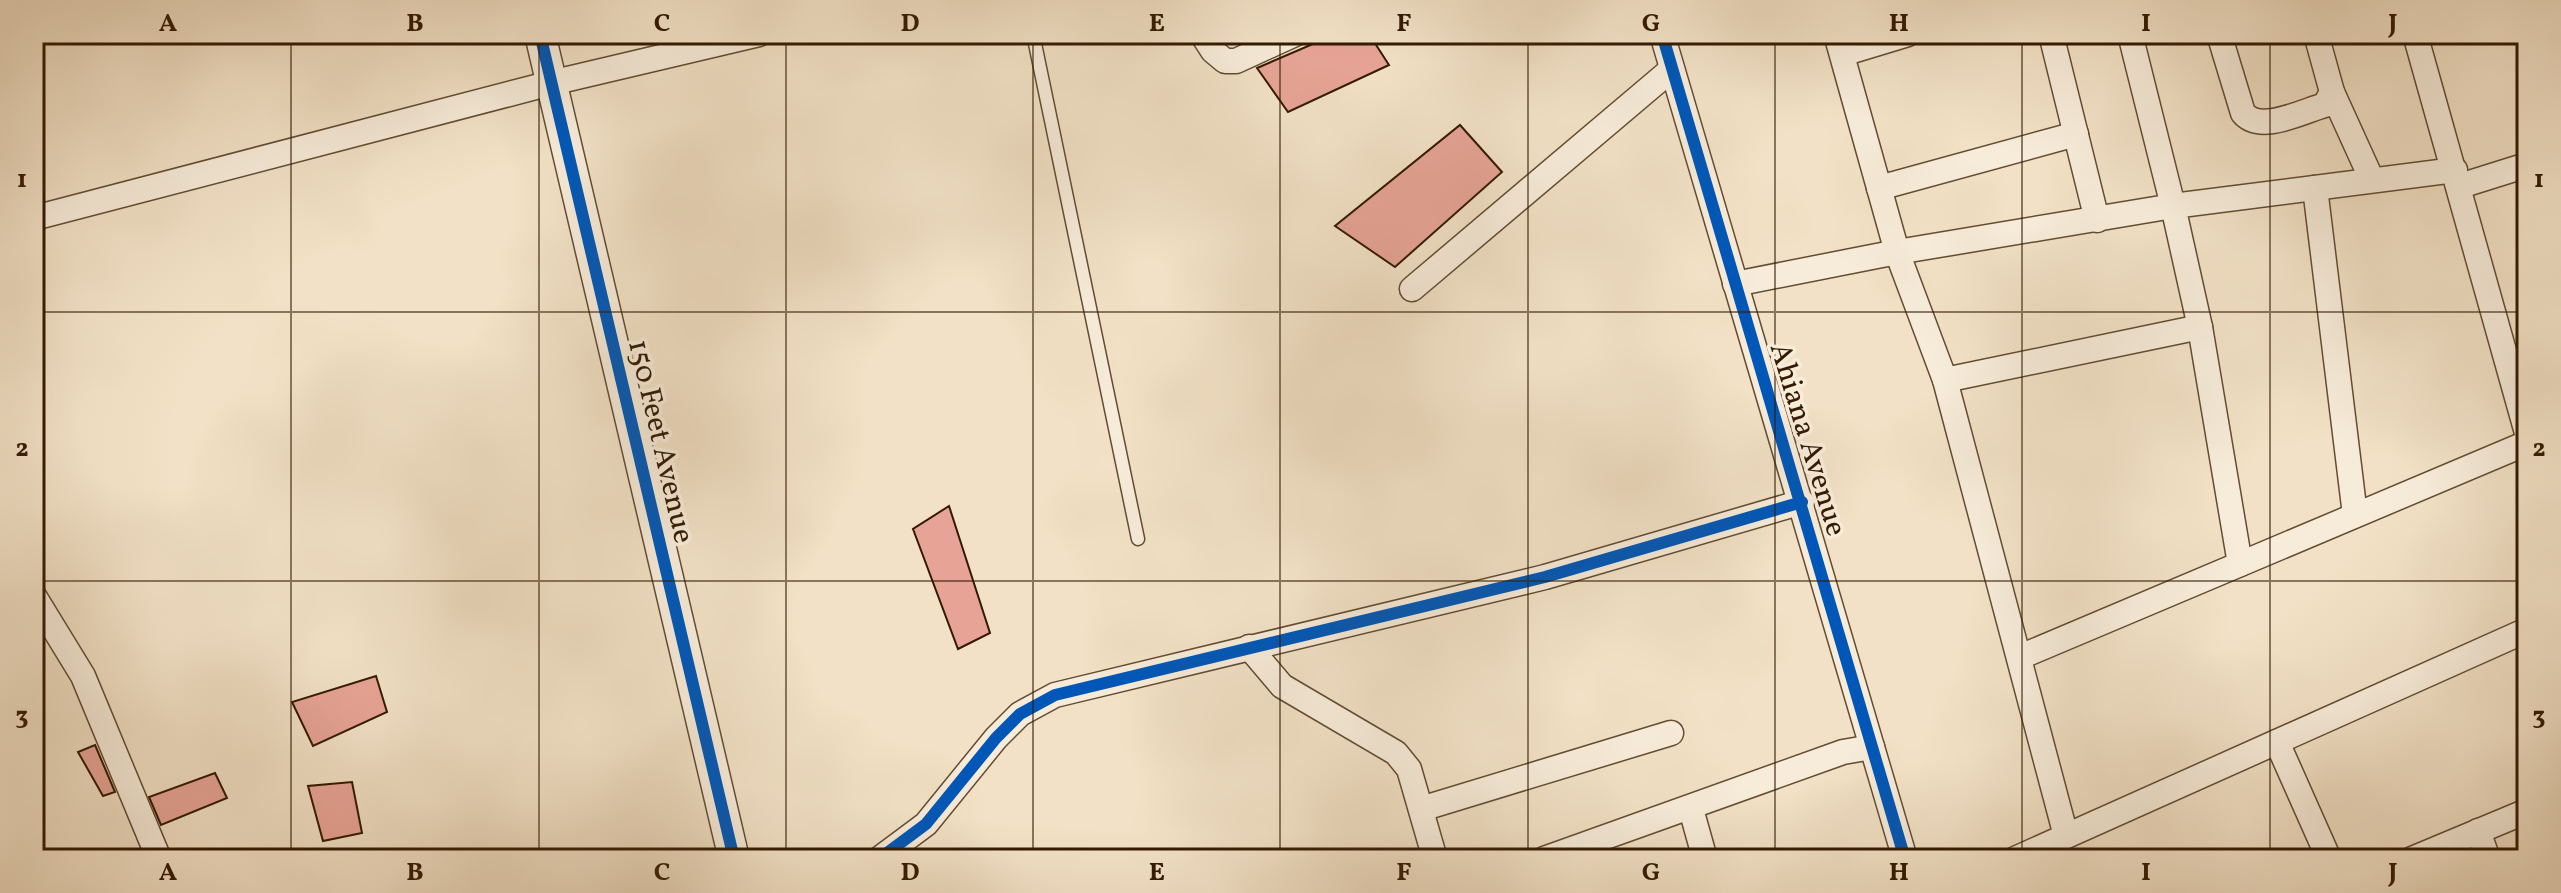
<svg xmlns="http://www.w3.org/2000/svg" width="2561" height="893" font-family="Vollkorn,serif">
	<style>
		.building { fill: #e7a496; stroke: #331a01; stroke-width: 2 }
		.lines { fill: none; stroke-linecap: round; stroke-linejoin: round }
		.service-casing { stroke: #634c32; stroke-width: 15 }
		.minor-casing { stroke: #634c32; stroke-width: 27 }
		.tertiary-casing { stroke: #634c32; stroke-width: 33 }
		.service { stroke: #f7ecda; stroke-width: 12 }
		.minor { stroke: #f7ecda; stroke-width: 24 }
		.tertiary { stroke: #f7ecda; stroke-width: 30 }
		.cycleway-casing { stroke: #f7ecda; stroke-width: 17 }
		.cycleway { stroke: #0057b8; stroke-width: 12 }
		.grid { fill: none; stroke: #331a01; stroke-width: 2; stroke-opacity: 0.55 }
		.labels { text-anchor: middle; stroke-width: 7; stroke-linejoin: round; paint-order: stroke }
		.street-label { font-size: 30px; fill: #331a01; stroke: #f7ecda }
		.neatline { fill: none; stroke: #331a01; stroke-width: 3 }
		.grid-label { font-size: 26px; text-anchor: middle; font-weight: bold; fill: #331a01 }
	</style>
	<rect width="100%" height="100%" fill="#f2e1c6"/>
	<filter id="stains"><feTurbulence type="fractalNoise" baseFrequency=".0025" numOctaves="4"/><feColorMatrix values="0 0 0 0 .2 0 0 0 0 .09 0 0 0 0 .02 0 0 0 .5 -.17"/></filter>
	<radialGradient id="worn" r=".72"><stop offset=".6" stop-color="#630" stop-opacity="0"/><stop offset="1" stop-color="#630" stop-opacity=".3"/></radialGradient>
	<g class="building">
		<path d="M1336,34H1369L1389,65L1288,112L1257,68Z"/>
		<path d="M1460,125L1502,172L1395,267L1335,226Z"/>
		<path d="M949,506L990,633L958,649L913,529Z"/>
		<path d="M376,676L387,712L313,746L292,702Z"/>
		<path d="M95,745L115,792L103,796L78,752Z"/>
		<path d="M215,773L227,798L161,825L149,797Z"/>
		<path d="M352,782L362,833L323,841L308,786Z"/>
	</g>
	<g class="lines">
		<g class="service-casing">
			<path id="service" d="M1033,34L1138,539"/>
		</g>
		<g class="minor-casing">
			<g id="minor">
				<path d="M1202,34L1213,51L1225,61H1236L1295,34"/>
				<path d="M1662,34L1905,859"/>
				<path d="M1836,34L1897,252L1945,380L2066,836"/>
				<path d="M2051,34L2097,220"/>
				<path d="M2219,34L2243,113C2260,134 2303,111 2325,105L2332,92L2316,34"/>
				<path d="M2415,34L2527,433"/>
				<path d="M1842,54L1908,34"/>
				<path d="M2332,92L2372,180"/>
				<path d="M2460,186L2527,165"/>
				<path d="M1879,188L2076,134"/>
				<path d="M2315,188L2355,515"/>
				<path d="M34,218L551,83L759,34"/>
				<path d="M1735,284L1897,252L2173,206L2130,34"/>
				<path d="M1412,289L1672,69"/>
				<path d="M1945,380L2200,327"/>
				<path d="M2240,564L2200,327L2173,206L2455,170"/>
				<path d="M34,596L83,676L159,859"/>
				<path d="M1249,647L1282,686L1396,753L1409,769L1435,859"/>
				<path d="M2020,657L2527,443"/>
				<path d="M2277,742L2329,859"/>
				<path d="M1421,809L1671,733"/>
				<path d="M1691,809L1705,859"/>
				<path d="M2478,831L2488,859"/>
				<path d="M879,859L926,824L996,738L1020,714L1055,695L1545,577L1802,502"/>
				<path d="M1544,859L1843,752L1872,747"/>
				<path d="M2015,859L2527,630"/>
				<path d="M2412,859L2527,811"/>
			</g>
		</g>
		<g class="tertiary-casing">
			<path id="tertiary" d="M540,34L734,859"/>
		</g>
		<use href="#service" class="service"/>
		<use href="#minor" class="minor"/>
		<use href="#tertiary" class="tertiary"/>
		<g class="cycleway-casing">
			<g id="cycleway">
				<path d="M540,34L734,859"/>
				<path d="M1662,34L1905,859"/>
				<path d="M879,859L926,824L996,738L1020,714L1055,695L1545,577L1802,502"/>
			</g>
		</g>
		<use href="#cycleway" class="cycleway"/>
	</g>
	<path class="grid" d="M291,34V859M539,34V859M786,34V859M1033,34V859M1280,34V859M1528,34V859M1775,34V859M2022,34V859M2270,34V859M34,312H2527M34,581H2527"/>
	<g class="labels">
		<g class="street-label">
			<text transform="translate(1809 439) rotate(73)" y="10">Ahiana Avenue</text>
			<text transform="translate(662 441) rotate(77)" y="10">150 Feet Avenue</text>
		</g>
	</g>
	<rect width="2561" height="893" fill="none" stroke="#f2e1c6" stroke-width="88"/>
	<rect x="44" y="44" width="2473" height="805" class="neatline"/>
	<g class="grid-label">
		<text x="168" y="31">A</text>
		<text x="415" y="31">B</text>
		<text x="662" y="31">C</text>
		<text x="910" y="31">D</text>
		<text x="1157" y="31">E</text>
		<text x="1404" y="31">F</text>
		<text x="1651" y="31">G</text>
		<text x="1899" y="31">H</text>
		<text x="2146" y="31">I</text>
		<text x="2393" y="31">J</text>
		<text x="22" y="187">1</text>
		<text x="2539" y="187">1</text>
		<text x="22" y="456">2</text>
		<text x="2539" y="456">2</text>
		<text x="22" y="724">3</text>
		<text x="2539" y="724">3</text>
		<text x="168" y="880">A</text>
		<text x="415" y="880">B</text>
		<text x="662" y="880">C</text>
		<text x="910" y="880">D</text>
		<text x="1157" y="880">E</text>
		<text x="1404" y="880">F</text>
		<text x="1651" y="880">G</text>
		<text x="1899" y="880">H</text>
		<text x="2146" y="880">I</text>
		<text x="2393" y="880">J</text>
	</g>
	<rect width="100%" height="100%" filter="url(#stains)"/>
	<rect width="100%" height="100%" fill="url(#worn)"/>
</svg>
